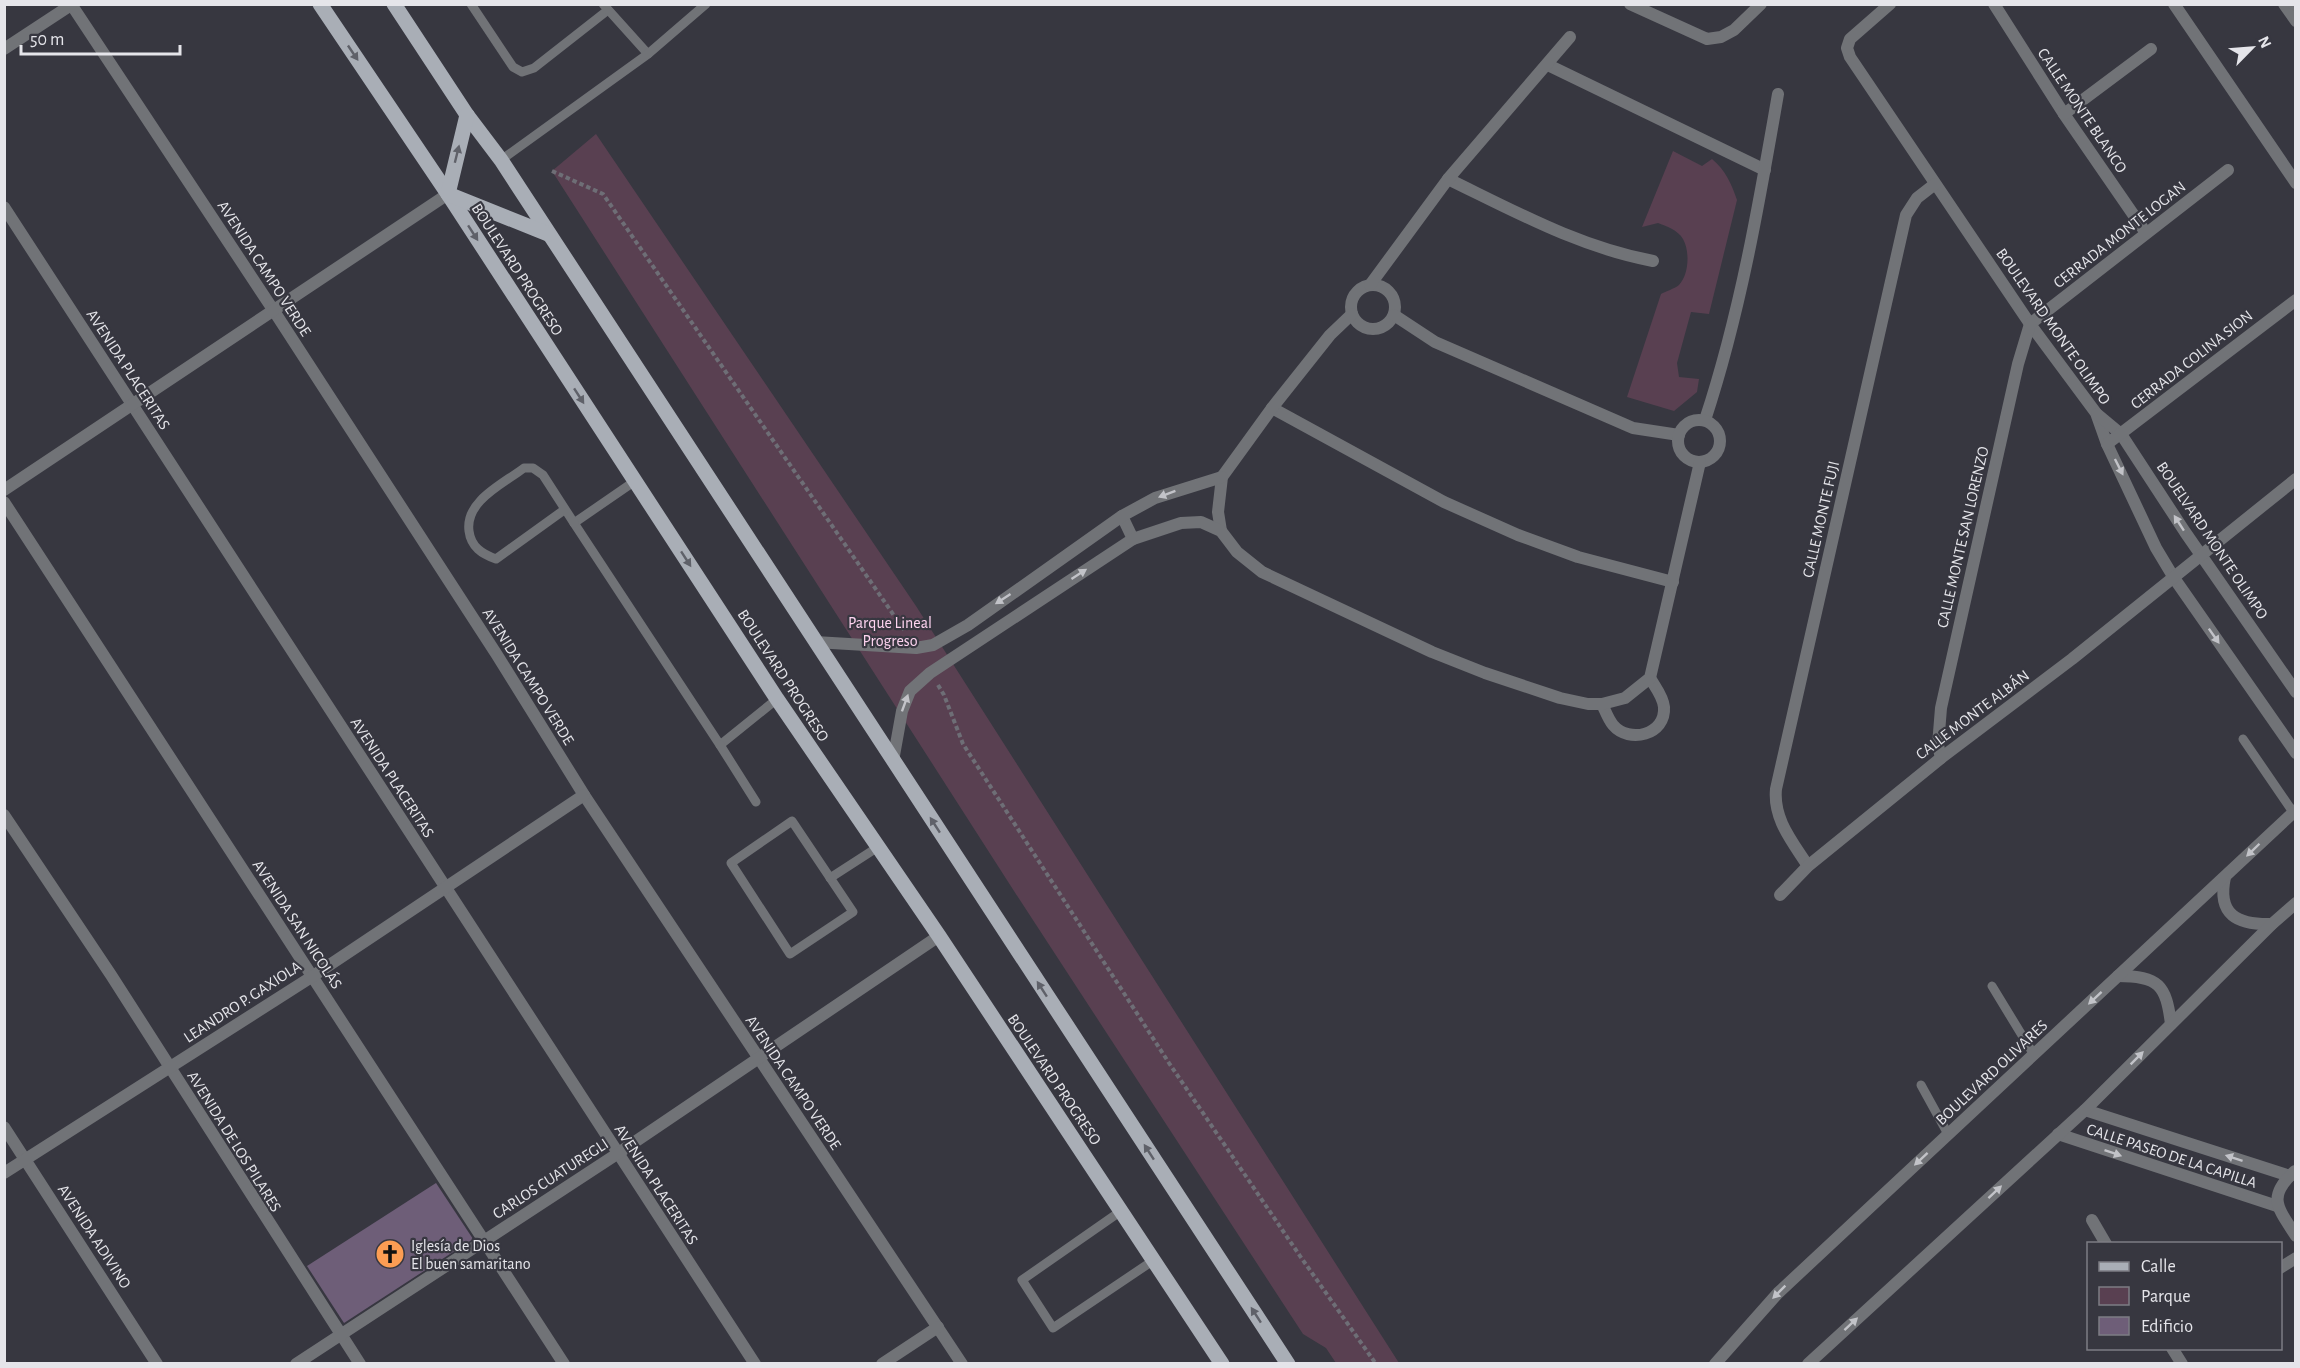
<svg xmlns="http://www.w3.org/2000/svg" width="2300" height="1368" font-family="'Alegreya Sans',sans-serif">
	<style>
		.green { fill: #594051 }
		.building { fill: #6e5e78 }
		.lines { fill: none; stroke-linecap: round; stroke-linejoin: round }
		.path { stroke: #6e6e76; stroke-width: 4; stroke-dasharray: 4.5 3; stroke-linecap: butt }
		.service { stroke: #717377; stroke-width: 9 }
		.minor { stroke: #717377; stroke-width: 12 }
		.tertiary { stroke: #717377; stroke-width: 12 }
		.primary { stroke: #a9aeb6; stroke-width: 15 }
		.oneway { fill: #5f6169 }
		.oneway2 { fill: #c2c3c8 }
		.labels { text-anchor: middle; stroke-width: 4.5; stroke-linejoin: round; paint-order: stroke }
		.street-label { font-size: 16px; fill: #e5e5ea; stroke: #373740 }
		.park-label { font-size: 16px; fill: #fed4f0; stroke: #373740 }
		.poi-label { font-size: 16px; fill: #e5e5ea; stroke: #373740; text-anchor: start }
	</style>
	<rect width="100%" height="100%" fill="#373740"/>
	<g class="green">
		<path d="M596,134L916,606L1399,1363H1336L1326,1348L1303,1334L1014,891L552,171Z"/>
		<path d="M1673,151L1702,166L1712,159C1726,171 1731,183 1737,200L1709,314L1691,312L1677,363L1679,377L1699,379L1697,392L1674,411L1627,397L1661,294C1666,291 1674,289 1679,285C1689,275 1690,251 1683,239C1678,230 1666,226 1658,223L1642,227Z"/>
	</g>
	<path class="building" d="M436,1183L473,1239L344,1323L307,1266Z"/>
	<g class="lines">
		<g class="path">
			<path d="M552,171L603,194L904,630"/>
			<path d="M938,685L944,695L963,744L1169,1063L1300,1256L1376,1364"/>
		</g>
		<g class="service">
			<path d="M471,4L513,67L522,72L534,68L608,10"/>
			<path d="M603,4L648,54"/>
			<path d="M501,160L648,54L706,4"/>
			<path d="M635,481L574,523L720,745L777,699"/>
			<path d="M564,510L496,559C482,554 471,547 469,531C465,501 503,484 524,468H533L543,475L574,523"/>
			<path d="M2243,739L2293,812"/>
			<path d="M720,745L756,802"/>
			<path d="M792,821L853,912L790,954L731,863Z"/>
			<path d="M830,878L878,847"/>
			<path d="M1992,986L2034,1055"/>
			<path d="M1921,1085L1948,1134"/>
			<path d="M1121,1211L1022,1280L1053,1328L1154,1260"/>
		</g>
		<g class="minor">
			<path d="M71,4L274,311L497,655L584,795L962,1364"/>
			<path d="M1630,4L1707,39L1721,37L1734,30L1761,4"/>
			<path d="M1890,4L1850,39L1847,48L1850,57L2030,324L2096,413L2107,444L2156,548L2174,578L2296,753"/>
			<path d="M1994,4L2064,114L2146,233"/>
			<path d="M2174,4L2296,183"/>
			<path d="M2284,4L2296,21"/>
			<path d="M2294,4L2296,5"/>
			<path d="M4,49L71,5"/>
			<path d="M1548,65L1765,170"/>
			<path d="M2064,114L2151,49"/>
			<path d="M1448,179C1516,212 1579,247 1653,261"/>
			<path d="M4,207L755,1364"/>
			<circle cx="1373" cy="307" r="22"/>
			<path d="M1370,285L1448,179L1570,37"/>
			<path d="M1394,315L1435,342L1633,428L1679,435"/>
			<path d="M1272,408L1444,502L1518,535L1578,557L1673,582"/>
			<path d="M2097,414L2121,434L2185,532L2296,692"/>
			<path d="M1705,420C1740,314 1759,204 1778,94"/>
			<circle cx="1699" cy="441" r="21"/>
			<path d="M2107,444L2296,300"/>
			<path d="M4,490L448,194"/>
			<path d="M4,502L564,1364"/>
			<path d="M1122,516L1133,539"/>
			<path d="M1221,531L1218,512L1222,477L1272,408L1330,335L1352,314"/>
			<path d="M815,642L916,648L933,645L968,625L1122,516L1155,498L1222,477"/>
			<path d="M1602,704C1605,710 1608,719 1613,725C1629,744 1666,735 1664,707C1663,696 1655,687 1650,678"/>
			<path d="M1941,758L1938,745L1941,708L2018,364L2030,324L2228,170"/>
			<path d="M893,761L902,711L910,691L930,673L1133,539L1181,523L1201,522L1221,531L1237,552L1262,572L1432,652L1485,673L1560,698L1588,704H1602L1625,698L1650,678L1700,462"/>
			<path d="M4,815L111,975L360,1364"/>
			<path d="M1808,866C1792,841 1773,819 1776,789L1906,215L1917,198L1935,184"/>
			<path d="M1780,895L1808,866L1941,758L2072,659L2296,479"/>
			<path d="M2085,1110L2290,1176"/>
			<path d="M4,1127L157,1364"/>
			<path d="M2058,1134L2277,1206"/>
			<path d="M2295,1171C2266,1197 2278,1208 2296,1236"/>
			<path d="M4,1173L313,976L584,795"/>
			<path d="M2092,1220L2106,1244"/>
			<path d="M2280,1268L2296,1258"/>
			<path d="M2172,1348L2182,1364"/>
			<path d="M296,1364L617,1154L939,936"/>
			<path d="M882,1364L938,1327"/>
		</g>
		<g class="tertiary">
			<path d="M2225,877C2217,915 2237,925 2272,924"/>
			<path d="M2118,976C2159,976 2166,985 2171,1024"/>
			<path d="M1715,1364L1778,1293L2296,810"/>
			<path d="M1808,1364L2085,1110L2272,924L2296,903"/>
		</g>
		<g class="primary">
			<path d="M320,4L448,194L777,699L939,936L1222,1364"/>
			<path d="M394,4L467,115L501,160L1288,1364"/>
			<path d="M467,115L448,194L548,234"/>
		</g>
	</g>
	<defs><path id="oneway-solid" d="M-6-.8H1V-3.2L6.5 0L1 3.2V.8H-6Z" transform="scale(1.5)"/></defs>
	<g class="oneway">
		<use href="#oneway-solid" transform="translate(353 53) rotate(56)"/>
		<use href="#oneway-solid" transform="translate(457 154) rotate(-76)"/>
		<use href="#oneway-solid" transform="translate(473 233) rotate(57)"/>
		<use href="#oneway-solid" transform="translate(579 396) rotate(57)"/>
		<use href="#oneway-solid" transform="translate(686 559) rotate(57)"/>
		<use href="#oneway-solid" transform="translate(935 825) rotate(-123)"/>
		<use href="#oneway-solid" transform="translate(1042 989) rotate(-123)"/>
		<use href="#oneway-solid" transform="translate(1149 1152) rotate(-123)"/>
		<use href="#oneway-solid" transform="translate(1256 1315) rotate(-123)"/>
	</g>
	<g class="oneway2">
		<use href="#oneway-solid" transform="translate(2119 467) rotate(63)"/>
		<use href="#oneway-solid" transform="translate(1167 494) rotate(159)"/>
		<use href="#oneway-solid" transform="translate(2179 523) rotate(-123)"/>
		<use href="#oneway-solid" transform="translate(1079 574) rotate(-33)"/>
		<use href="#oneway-solid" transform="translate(1003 599) rotate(147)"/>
		<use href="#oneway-solid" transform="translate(2214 636) rotate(55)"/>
		<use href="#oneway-solid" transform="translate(905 703) rotate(-70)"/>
		<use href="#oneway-solid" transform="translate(2253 850) rotate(136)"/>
		<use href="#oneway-solid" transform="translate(2095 998) rotate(137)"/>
		<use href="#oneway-solid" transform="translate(2137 1058) rotate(-45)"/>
		<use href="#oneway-solid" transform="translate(2113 1153) rotate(19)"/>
		<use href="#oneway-solid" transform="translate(2234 1158) rotate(-162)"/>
		<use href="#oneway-solid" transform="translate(1921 1159) rotate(137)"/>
		<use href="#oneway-solid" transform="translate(1995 1192) rotate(-43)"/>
		<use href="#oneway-solid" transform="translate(1779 1292) rotate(135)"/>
		<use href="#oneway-solid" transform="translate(1851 1324) rotate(-43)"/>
	</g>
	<defs>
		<g id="church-disc" transform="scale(1.5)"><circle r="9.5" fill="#fc9d53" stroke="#373740"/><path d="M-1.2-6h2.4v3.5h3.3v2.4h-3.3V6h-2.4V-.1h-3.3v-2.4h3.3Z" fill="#111"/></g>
	</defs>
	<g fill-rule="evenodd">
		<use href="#church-disc" x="390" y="1254"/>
	</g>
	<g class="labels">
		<g class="street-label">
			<text transform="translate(2083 110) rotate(56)" y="6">CALLE MONTE BLANCO</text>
			<text transform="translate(2119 234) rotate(-38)" y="6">CERRADA MONTE LOGAN</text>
			<text transform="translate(265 268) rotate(57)" y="6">AVENIDA CAMPO VERDE</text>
			<text transform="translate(518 269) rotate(57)" y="6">BOULEVARD PROGRESO</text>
			<text transform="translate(2054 326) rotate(55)" y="6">BOULEVARD MONTE OLIMPO</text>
			<text transform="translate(2191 359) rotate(-38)" y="6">CERRADA COLINA SION</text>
			<text transform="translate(129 369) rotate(57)" y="6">AVENIDA PLACERITAS</text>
			<text transform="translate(1820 519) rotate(-77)" y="6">CALLE MONTE FUJI</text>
			<text transform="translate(1962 537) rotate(-77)" y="6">CALLE MONTE SAN LORENZO</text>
			<text transform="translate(2213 540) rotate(56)" y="6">BOUELVARD MONTE OLIMPO</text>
			<text transform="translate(784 675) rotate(57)" y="6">BOULEVARD PROGRESO</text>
			<text transform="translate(529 676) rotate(58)" y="6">AVENIDA CAMPO VERDE</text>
			<text transform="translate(1972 714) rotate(-37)" y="6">CALLE MONTE ALBÁN</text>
			<text transform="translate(393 777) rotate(57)" y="6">AVENIDA PLACERITAS</text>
			<text transform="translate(298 924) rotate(57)" y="6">AVENIDA SAN NICOLÁS</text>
			<text transform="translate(242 1001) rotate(-33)" y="6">LEANDRO P. GAXIOLA</text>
			<text transform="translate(1991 1072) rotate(-43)" y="6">BOULEVARD OLIVARES</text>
			<text transform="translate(1055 1079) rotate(56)" y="6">BOULEVARD PROGRESO</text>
			<text transform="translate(794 1082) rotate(56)" y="6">AVENIDA CAMPO VERDE</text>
			<text transform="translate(235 1141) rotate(58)" y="6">AVENIDA DE LOS PILARES</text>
			<text transform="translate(2172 1155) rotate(18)" y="6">CALLE PASEO DE LA CAPILLA</text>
			<text transform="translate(550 1178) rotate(-33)" y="6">CARLOS CUATUREGLI</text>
			<text transform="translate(657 1184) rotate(57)" y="6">AVENIDA PLACERITAS</text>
			<text transform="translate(95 1236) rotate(57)" y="6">AVENIDA ADIVINO</text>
		</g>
		<g class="park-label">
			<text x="890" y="628">Parque Lineal<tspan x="890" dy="18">Progreso</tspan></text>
		</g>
		<g class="poi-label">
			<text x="411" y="1251">Iglesía de Dios<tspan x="411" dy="18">El buen samaritano</tspan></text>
		</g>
	</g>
	<rect width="2300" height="1368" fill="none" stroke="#e5e5ea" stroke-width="12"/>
	<rect x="2087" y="1242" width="195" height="108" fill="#373740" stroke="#7d7d84" stroke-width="1.5"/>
	<rect x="2099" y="1262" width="30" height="9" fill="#a9aeb6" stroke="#7d7d84" stroke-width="1.5"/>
	<text x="2141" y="1272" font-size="18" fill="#e5e5ea">Calle</text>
	<rect x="2099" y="1287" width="30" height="18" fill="#594051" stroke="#7d7d84" stroke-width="1.5"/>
	<text x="2141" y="1302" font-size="18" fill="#e5e5ea">Parque</text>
	<rect x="2099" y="1317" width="30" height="18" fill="#6e5e78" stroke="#7d7d84" stroke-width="1.5"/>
	<text x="2141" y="1332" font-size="18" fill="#e5e5ea">Edificio</text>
	<g transform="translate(2252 48) rotate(65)" stroke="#373740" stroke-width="4.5" paint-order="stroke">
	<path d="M0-4.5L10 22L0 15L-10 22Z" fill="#e5e5ea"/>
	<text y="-9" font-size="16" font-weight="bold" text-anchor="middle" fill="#e5e5ea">N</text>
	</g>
	<path d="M21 45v9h159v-9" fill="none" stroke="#e5e5ea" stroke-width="3"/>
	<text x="30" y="45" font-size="18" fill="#e5e5ea" stroke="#373740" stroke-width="4.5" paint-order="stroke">50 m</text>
</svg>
